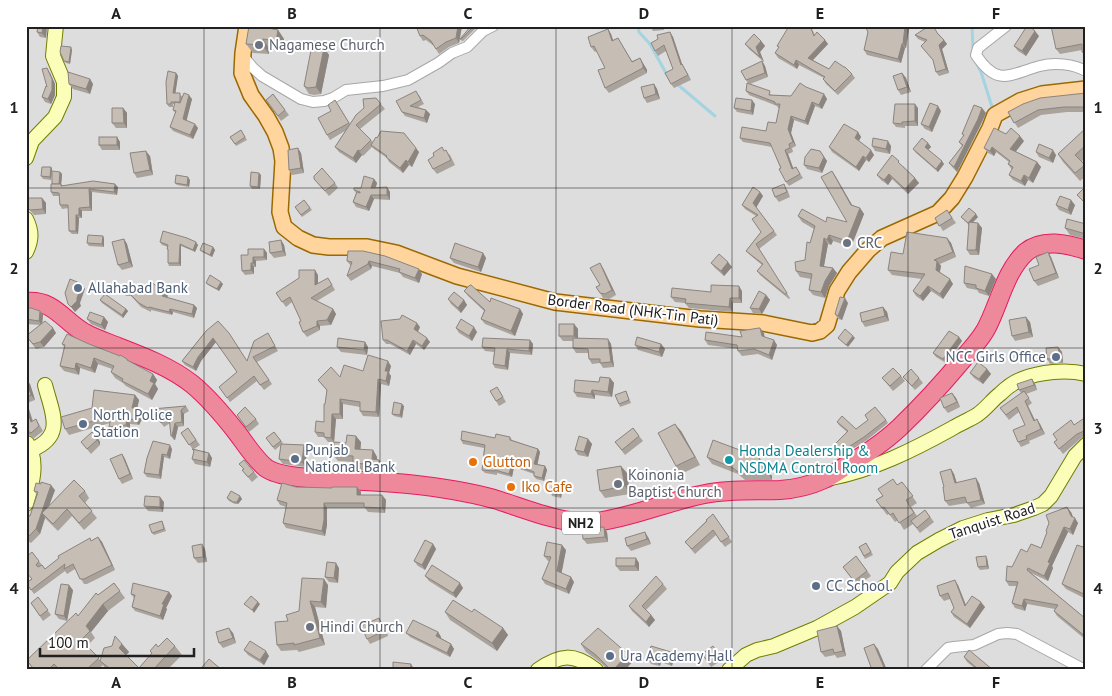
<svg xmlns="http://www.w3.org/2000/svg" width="1112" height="696" font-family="'PT Sans',sans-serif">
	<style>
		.residential { fill: #dedddd }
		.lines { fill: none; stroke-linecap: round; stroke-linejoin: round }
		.stream { stroke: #a4d3e1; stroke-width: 3 }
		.street-casing { stroke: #a7a7a7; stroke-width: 12 }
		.secondary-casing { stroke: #707e00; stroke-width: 16 }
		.primary-casing { stroke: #9c6900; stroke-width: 18 }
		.highway-casing { stroke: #e71b60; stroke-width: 20 }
		.street { stroke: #fff; stroke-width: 10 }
		.secondary { stroke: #fafeb8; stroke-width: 14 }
		.primary { stroke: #ffd59d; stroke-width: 15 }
		.highway { stroke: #ed899b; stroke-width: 18 }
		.wall { fill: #aaa39c }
		.shaded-wall { fill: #8b847f }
		.building { fill: #c6bdb5; stroke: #8b847f }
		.grid { fill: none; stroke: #202020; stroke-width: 1; stroke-opacity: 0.55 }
		.worship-dot { fill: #6b7280; stroke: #fff; stroke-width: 2 }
		.service-dot { fill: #5c6f8a; stroke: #fff; stroke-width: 2 }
		.culture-dot { fill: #0f9aa8; stroke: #fff; stroke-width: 2 }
		.food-dot { fill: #e8710a; stroke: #fff; stroke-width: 2 }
		.labels { text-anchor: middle; stroke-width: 4; stroke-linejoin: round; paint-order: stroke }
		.shield { fill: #fff; stroke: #636363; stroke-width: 1 }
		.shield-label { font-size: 14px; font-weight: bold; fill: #202020 }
		.worship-label { font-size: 15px; fill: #5b616d; stroke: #fff; text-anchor: start }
		.service-label { font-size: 15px; fill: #4e5e75; stroke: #fff; text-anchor: start }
		.street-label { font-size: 15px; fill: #202020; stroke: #fff }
		.culture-label { font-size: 15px; fill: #0d838f; stroke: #fff; text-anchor: start }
		.food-label { font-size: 15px; fill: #c56008; stroke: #fff; text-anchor: start }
		.neatline { fill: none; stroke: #202020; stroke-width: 2 }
		.grid-label { font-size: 16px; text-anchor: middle; font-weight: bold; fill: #202020 }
	</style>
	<rect width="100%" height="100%" fill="#f1eee6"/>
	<rect class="residential" x="26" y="26" width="1060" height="644"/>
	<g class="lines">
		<g class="stream">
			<path d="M638,26L639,32L650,44L667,75"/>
			<path d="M972,26L973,48"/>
			<path d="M977,64L981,72L993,110"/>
			<path d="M677,84L715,116"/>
		</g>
		<g class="street-casing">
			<g id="street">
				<path d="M1006,26L978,48L976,55C998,88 1010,74 1040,66C1054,62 1073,64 1086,71"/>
				<path d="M243,56L253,68L262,76L301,99L313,102L324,101L333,98L346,90L383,86L408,80L438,63L452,53L467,47L483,31L493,26"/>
				<path d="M926,670L948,648L954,647L974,645L998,634L1007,633L1017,634L1085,670"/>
			</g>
		</g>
		<g class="secondary-casing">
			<g id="secondary">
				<path d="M26,158L32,141L55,117L64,97V82L53,56L55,35L56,26"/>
				<path d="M26,219C32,231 32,240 26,252"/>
				<path d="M31,450C66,436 52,413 45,385"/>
				<path d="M831,478C873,470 913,450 951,429C959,424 969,420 977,415C986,409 992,400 1000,394C1006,388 1014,382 1022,379C1040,372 1066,369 1086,374"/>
				<path d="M26,504C32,485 39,461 27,443"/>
				<path d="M538,670C560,654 574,653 596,670"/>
				<path d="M729,670L746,655L757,650L774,646L817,628L855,607L890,583L897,572L917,553L939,540L963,528L988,520L1014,515L1034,508L1043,504L1051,496L1075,456L1086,445"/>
			</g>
		</g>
		<g class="primary-casing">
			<path id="primary" d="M247,26L243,53L242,73L251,95L266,116L275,132L281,148L283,161L280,212L284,227L298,238L313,245L329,247H367L396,253L457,276L555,302L700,319L763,323L812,333L820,331L827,325L837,291L849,272L868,250L882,238L938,213L952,198L965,177L990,128L995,115L1020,101L1042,94L1086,89"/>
		</g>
		<g class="highway-casing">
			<path id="highway" d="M26,302C54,299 64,322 85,333C92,337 100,340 108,343C136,354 168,365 192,384C209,398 224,416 238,434C246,445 255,459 266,468C281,479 326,479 345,480C366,481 387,482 408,484C437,487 465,491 494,499C524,508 565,526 596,522C634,517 668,501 705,494C730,489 755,491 780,490C794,489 809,486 822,480C830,477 837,472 844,467C863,456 883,443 899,428C922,406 943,383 963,359C971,349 980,340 986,329C999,305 1005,271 1026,252C1043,238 1067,244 1086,250"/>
		</g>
		<use href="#street" class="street"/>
		<use href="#secondary" class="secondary"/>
		<use href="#primary" class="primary"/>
		<use href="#highway" class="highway"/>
	</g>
	<g class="wall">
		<path d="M38,26H47L46,38L40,37L37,32Z"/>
		<path d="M416,26H462L459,43L449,47L439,54L434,46L426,40L423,41L420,36Z"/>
		<path d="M471,26H478L463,41H462L460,39Z"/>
		<path d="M650,26H664V30L653,31Z"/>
		<path d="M799,26L800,28L812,29L815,35L825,40L828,44L813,60L829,69L852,74L855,78L838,95L826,84L823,79L824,78L799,65L797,69L778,58L775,53L779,48L777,46Z"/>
		<path d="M865,26H907L909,29L906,48H905L901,63L867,55L864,50L868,32Z"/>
		<path d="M1086,26V57L1082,52V50L1060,54L1056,49Z"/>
		<path d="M266,28L278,30L284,39L282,50L269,48V54L253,53L246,44Z"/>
		<path d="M608,29L611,34L613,40L618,38L632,61L640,58L647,70V73L609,93L605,88V68L597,51L595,52L591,47Z"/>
		<path d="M670,32L673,37L682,64L691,80L674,88L671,84L673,69L666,51L658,56L655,51Z"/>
		<path d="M939,34L947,44L942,49L949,73L939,76L936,72L934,61L921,46L925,42L918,39L915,35Z"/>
		<path d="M1039,36L1026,56L1018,51L1014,46Z"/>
		<path d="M761,41L765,46L760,52L764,62L749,49L745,44Z"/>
		<path d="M324,48L329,55L321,94L314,95L309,94L304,86Z"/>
		<path d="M72,50L70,64L66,63L64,61Z"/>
		<path d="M762,61L765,66L768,77L750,84L772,95L791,96L806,87L824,94L827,99L822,109L815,106L808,125L794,120L791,133L796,146L792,148L793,152L788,154L793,168L796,167L803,178L789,186L786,182L772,147L743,142L740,138L766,131L776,123L779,108H778L777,106L749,95L746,91L748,83L746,80Z"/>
		<path d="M50,73L55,84V95L51,104L45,102L42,97L47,87Z"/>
		<path d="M176,73L178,76L175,93L182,96V98L192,99L186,120L198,128L193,139L173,131L170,127L176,114L173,110L175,104H173V107H169L167,104Z"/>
		<path d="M902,73L906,78L911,92L901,95L898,90Z"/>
		<path d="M90,79L93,84L90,94L73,89L69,84Z"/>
		<path d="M654,84L657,89L660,99L647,103L644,98Z"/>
		<path d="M1086,93V112H1067L1041,115L1018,128L1008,112Z"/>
		<path d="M273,94L289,115L281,121L266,100Z"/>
		<path d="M419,95L424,104L418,107L426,110L430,114L427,123L405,116L402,112Z"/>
		<path d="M376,98L385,109L360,129L373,142L419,152L412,167L409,165L403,173L389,162L387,158L374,149L372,147L363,156L362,155L356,163L339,152L335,147L345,131L330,140L327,135L331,111L335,100L350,124Z"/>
		<path d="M755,104L753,115L737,112L734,108Z"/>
		<path d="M123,108L127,113V128H116L112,123Z"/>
		<path d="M918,108V126H905V128L896,127L893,123Z"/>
		<path d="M941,111L932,132L925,129L921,124Z"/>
		<path d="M986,113L981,124L957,172L953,168L949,163L962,146L959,142L964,136L962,134Z"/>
		<path d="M1086,128V157L1082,161L1086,166V176L1080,181L1063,162L1058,154Z"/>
		<path d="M241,130L247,140L236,146L230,137Z"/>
		<path d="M858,132L861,137L859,141L874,155L869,162L866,160L859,171L832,152L829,147Z"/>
		<path d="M117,137L120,142V150H102L99,145Z"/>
		<path d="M1024,141L1015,151L1037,162L1041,167L1033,183L1028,180L1025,186L1013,180L1009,175L1012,170L1008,164L1009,162L996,152L994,156L988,153L984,148Z"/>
		<path d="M928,143L931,147L928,150L944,164L938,172L916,153L913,149Z"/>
		<path d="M872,146H891L890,154L875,151Z"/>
		<path d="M445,151L450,155L455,165L437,174L433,169Z"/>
		<path d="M820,151L827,161L822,173L807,169L804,165Z"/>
		<path d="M1036,152L1056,155L1053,163L1039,157Z"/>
		<path d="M301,153L304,173L292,175L289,170Z"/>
		<path d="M150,156L153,175L137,178L134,173Z"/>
		<path d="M903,166L919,183L908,194L892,179L888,185L881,180L877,175Z"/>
		<path d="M51,167L52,169L51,180L43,179L41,176Z"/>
		<path d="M832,171L852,205L860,208L864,214L851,247L833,241L831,245L828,244L824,266L837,273L829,286L825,298L813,295L809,290L811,279L800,277L796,271L805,260L814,229L802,222L798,216L826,222H847Z"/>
		<path d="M60,172L62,174L61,184L63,186L118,187L117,195L92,192V211H82V218H79L78,234H72L69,231V208L62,209L60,205L59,196H53L51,192Z"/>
		<path d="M261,175L260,189H252L250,186Z"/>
		<path d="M314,179L335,183L338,188L329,196Z"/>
		<path d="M374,179L377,183L376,188L387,187L390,192V200L374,199L369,211L356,207L353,202L356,193L354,190L361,188Z"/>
		<path d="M190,180L189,187L177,185L175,183Z"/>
		<path d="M787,189L790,197L779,202L775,197Z"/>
		<path d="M760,192L763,196L756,207L777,235L759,249L790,298L789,299L760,275L757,271L762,265L750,255L746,251L761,232L756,216L745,209L742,205Z"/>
		<path d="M42,198L46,203V214L34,215L28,208Z"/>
		<path d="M304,200L312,210L302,217L295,207Z"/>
		<path d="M1056,205H1075L1071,215L1059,210Z"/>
		<path d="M947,210L956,223L943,231L935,218Z"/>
		<path d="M961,217H978L972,223H978L982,228L979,255H970L967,250L969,225Z"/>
		<path d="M1086,224V239L1070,235L1065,228Z"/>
		<path d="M103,236L104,239V247L89,246L87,243Z"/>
		<path d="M947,238L951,243L956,257L940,264L941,266L940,272L953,284L943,299L931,291L923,301L916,296L913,291L922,279L892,275L888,270L903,254Z"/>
		<path d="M124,239L127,244L133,267L122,270L118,265Z"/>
		<path d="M281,240L284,245L286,256L274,258L270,253Z"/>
		<path d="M160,242L198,245L195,252L181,246V266H169L168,263V250L167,249L168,247L162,245Z"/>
		<path d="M213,247L215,250L212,257L202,252L200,250Z"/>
		<path d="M264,249L267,253V260L256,261V267H254V274L245,275L242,271L248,255Z"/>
		<path d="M348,251L422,274L419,283L403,277L400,273L372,266L371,269L351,281L347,276L351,266L347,261Z"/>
		<path d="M1048,252L1051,257L1059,278L1038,286L1034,281L1039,265Z"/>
		<path d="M483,253L486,258L481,272L454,263L450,258Z"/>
		<path d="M711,263L732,267L724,276L715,268Z"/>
		<path d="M603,268L616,295L609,299L603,298L600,293Z"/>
		<path d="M318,275V283H331L335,290L317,301L333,309L336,314L331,325L320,326V330L307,337L303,332L301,321L292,302L286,307L276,293Z"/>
		<path d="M996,279L989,296L979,293L977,290L967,288L964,283Z"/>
		<path d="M206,283L223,284L219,291L208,285Z"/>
		<path d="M464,291L490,302L520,309L523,314L515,336L485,324L481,319L484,311L468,296Z"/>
		<path d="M742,291V303H733V312L689,308L685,303L675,302L671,297L711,292Z"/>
		<path d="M123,292L168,296L166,297L194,305L197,308L194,318L173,312L172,315L151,310V312L141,307L131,296H126Z"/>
		<path d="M766,295L770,300L762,314L753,313L750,308Z"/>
		<path d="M448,299L464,300L467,305L461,313L451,304Z"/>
		<path d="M100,300L126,309L128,311L123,318L102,303Z"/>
		<path d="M848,303L842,320L838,319L835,314Z"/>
		<path d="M883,307L887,312L889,321L865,327L862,322Z"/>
		<path d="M26,308L40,311L43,315L42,323L56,333L44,347L36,349L26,336L40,325L26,324Z"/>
		<path d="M104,317L108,322L105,330L91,324L87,319Z"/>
		<path d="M1030,322L1033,337L1015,341L1012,336Z"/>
		<path d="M574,324L578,329V338L608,339L611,344L614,367L603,368L600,363L592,364L589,359V353H576L573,348V341H563L559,336Z"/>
		<path d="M420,327L418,332L430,342L424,350L416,344L410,355L390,344H386L383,340Z"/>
		<path d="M456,328L477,332L472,341L459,333Z"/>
		<path d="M206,331L247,361L271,338L278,351L257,362L272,384L264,390L257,381L230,402L219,387L237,372L216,342L201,361L196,371L185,365L182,361Z"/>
		<path d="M764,333V337L777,345L772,360L758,354L742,356L738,351V349L708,345L705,340L742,337Z"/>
		<path d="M959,337L962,341L946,363L936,357L933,353Z"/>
		<path d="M530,340L533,344L532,355L510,353L508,370L495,368L493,364L494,352L485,351L482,347Z"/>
		<path d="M365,342L368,347L367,355L341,352L337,347Z"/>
		<path d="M62,344H89L127,359L129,361L153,374L157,380L155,384L158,389L152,400L126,386L123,383L115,378L111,372L112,369L98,364L95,373L80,368L79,375L64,371L60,366L64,347Z"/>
		<path d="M661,344L665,349L662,357L638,350L635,345Z"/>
		<path d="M1058,347L1062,352L1063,363L1050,364L1047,359Z"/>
		<path d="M391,366L389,373L391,376L389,386L381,384L379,417L363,416L360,411V407L343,404V419H336L334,442L346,443L361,442L360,450H373L377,457V459L379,460L384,466L383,471L357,470L353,463V462L338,461L333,455L334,442H328L324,437H318L315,432L324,422L327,391L318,380L340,377Z"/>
		<path d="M987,369L991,374L983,384L974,378L970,373Z"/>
		<path d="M901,376L905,381L893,391L882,378Z"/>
		<path d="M903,377L919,378L923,383L915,390Z"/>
		<path d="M610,378L614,383L612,397L595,395V399L577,397L574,392L599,382Z"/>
		<path d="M1032,379L1035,384L1037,390L1026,394L1032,403L1028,406L1035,420L1040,424L1045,434L1029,441L1030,443L1021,447L1018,442L1025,425L1019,412L1009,420L1000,408L1021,393L1019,390Z"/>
		<path d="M26,380L30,384L35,400L27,403L33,421L36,419L43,431L34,438L28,434L26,432Z"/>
		<path d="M626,391L631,403L620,407L619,404Z"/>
		<path d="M500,392L506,402L499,406L496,401Z"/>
		<path d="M952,393L956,398L960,407L948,413L944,408Z"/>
		<path d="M135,395L139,400L137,409L140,410L144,415L139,425L130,424V431L113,432L109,427L110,423L69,435L65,429L92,408Z"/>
		<path d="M186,406L189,411L184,414V426L178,427L175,440H174L171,436L170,423L164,427L152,409Z"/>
		<path d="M404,406L402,418L394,416L392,414Z"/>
		<path d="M237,415L256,419L259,424L249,432Z"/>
		<path d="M1086,417V436L1080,439L1063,454L1054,442Z"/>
		<path d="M886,420L888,423L867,440L838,458L832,451L837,447L847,432L839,425L837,422L856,429Z"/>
		<path d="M188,428L200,445L194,449L209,453L212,458L210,467L195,464L192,459L194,451L181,433Z"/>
		<path d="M633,428L643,441L625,455L615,442Z"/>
		<path d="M681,431L700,465L681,474L676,466Z"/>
		<path d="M274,432L283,443L282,444L304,445L307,450L305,467L283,464L279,459L281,445L275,450L266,438Z"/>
		<path d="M97,437L100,442V445L91,454L81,442Z"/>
		<path d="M510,437L512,440L538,449L540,452L537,464L545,466L547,470L544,481L536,479L534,476V474L514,467L512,477L497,473V475L485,473L482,470L484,448L463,444L461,440L495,438Z"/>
		<path d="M588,439L592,444L588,457L578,455L575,450Z"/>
		<path d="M172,449L170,459L164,457L161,479L147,477L144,473L147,458Z"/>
		<path d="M745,452L765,465L762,469L772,476V480H745L738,474L712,464L707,457Z"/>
		<path d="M122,454L125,459L133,479L122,484L119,479Z"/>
		<path d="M951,469L954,474L957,483H979L985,504L971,508L967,503L949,506L945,501L944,487Z"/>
		<path d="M242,470L254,472L258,477L252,482Z"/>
		<path d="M627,473L630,494L605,498L600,491Z"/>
		<path d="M902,482L917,503L911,507L917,516L925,510L934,522L920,533L913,524L904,530L898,520L895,522L889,514L887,515L876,500Z"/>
		<path d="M562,484L563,486L561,498L552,496L551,493Z"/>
		<path d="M296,487L332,488L357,487L361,492V495H382L386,500L385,513L368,512L365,508H327V525L325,536L286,528L283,523L286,507L280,505L277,500Z"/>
		<path d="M55,490L49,505L85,491L89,498L85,503L97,518L84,530L72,516L58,531L45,518L40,534L31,543L26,540V514L30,516L37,495L34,491Z"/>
		<path d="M240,496L242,499L238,504H235L229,501L227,498Z"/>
		<path d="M164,502L163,512L148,511L144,506Z"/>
		<path d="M1071,512L1073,517L1078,523L1073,535L1068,532L1052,566L1053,568L1048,581L1031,573L1086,619V640L1057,616L1054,611L1055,609L1027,604L1025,611L1015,608L1012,603L1016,586H1009L1006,581L1012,567L1027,552L1041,548L1047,533L1046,531Z"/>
		<path d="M713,514L732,542L725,547L716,535L695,554L685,542Z"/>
		<path d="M162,521L163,523L166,531L154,535L152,533Z"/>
		<path d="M607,532L608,542L587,544L583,539Z"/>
		<path d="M98,537L102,542L115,570L87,584H84L75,569L67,574L65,571L34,594L26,583L31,579L32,552L45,569Z"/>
		<path d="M648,537L651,544L631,551L627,546Z"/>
		<path d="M866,543L873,555L865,559L859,547Z"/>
		<path d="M202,544L205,549L207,562L198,563L194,558Z"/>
		<path d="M433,544L436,549L425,570L418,566L414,561Z"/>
		<path d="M1086,548V599L1066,589L1062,584Z"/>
		<path d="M566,550L561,573L574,582L569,594L545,584L542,579L550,561H548L544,556Z"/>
		<path d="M856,556L871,576L857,586L843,567Z"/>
		<path d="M987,558L989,569L980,570L978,567Z"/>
		<path d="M639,563V571H620L616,566Z"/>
		<path d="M339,568L338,583L329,582L325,577Z"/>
		<path d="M425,576L463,588L456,598L429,581Z"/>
		<path d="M114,583L125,598L108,611L91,632L95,638L87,646L100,660L122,644L129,652L126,655L139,668L152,654L150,651L158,647L175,646L182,655L167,670H106L103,665L98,670H30L32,668L28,662L78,616L98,595Z"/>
		<path d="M663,584L667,589L646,610L651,615L655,620L649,627L632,611L629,606Z"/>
		<path d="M328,585L326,608L315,607L325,645L299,652L297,650L281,651L277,645L288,621Z"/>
		<path d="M958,585L966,605L985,607L970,628L954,617L951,612L954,608L950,599L944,601L940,596Z"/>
		<path d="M73,590L67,621L59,619L55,614Z"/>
		<path d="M169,592L172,596L166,608L167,609L163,620L135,611L132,607L134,598L131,594Z"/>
		<path d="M38,597L51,615L43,621L31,603Z"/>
		<path d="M445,612H472L503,628L508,635L497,651L450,620Z"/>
		<path d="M382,623L388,636L370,644L367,639Z"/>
		<path d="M837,626L841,631L846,656L837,658L835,655L825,657L821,652Z"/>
		<path d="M438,632L441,637V638L451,644L454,649L450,657L410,637L406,633Z"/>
		<path d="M233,633L236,643L223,648L219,643Z"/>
		<path d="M581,644L633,661L625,670H608L601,663L586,652Z"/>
		<path d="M651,646L674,657L672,666L661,662L660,666L651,664L648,659Z"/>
		<path d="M713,646L722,660L711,667L702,654Z"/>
		<path d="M244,650L269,656L264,665L248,655Z"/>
		<path d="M964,657L993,670H977L967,662Z"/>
	</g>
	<g class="shaded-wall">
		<path d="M43,26H47L46,38L42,33Z"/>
		<path d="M458,26H462L459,43L456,38Z"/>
		<path d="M905,26H907L909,29L906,48L903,44Z"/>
		<path d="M608,29L611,34L615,46L612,41Z"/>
		<path d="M278,30L284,39L282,50L276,41Z"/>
		<path d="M1035,31L1039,36L1026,56L1022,51Z"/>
		<path d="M670,32L673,37L682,64L691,80L681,65Z"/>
		<path d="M263,39L269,48V54L262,45Z"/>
		<path d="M825,40L828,44L811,62L808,58Z"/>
		<path d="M944,40L947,44L942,49L949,73L946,69L939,45Z"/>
		<path d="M761,41L765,46L760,52L764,62L760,57L756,47Z"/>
		<path d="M902,44L905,48L901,63L898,59Z"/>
		<path d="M71,47L72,50L70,64L69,62Z"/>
		<path d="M324,48L329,55L321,94L316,87Z"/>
		<path d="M640,58L647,70V73L643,68Z"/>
		<path d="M796,60L799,65L797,69L794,65Z"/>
		<path d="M762,61L765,66L768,77L765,73Z"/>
		<path d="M47,68L50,73L55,84V95L51,104L48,99Z"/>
		<path d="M176,73L178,76L175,96L173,93Z"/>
		<path d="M902,73L906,78L911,92L907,87Z"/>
		<path d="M90,79L93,84L90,94L86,89Z"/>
		<path d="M654,84L657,89L660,99L656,94Z"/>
		<path d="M824,94L827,99L822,109L819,105Z"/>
		<path d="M189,95L192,99L186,123L183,119Z"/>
		<path d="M752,100L755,104L753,115L751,111Z"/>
		<path d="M812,102L815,106L808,125L805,121Z"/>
		<path d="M915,104L918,108V126L915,121Z"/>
		<path d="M938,106L941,111L932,132L929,127Z"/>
		<path d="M123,108L127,113V128L124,123Z"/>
		<path d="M982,108L986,113L981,124L957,172L954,167Z"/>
		<path d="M426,110L430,114L427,123L424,118Z"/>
		<path d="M791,116L794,120L791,133L796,146L793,142L788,129Z"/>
		<path d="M195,124L198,128L193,139L190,135Z"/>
		<path d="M858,132L861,137L858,142L855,138Z"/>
		<path d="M1020,136L1024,141L1014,154L1010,149Z"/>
		<path d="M117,137L120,142V150L117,145Z"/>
		<path d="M888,141L891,146L890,154L886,149Z"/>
		<path d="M928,143L931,147L927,151L925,147Z"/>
		<path d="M992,147L996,152L994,156L990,151Z"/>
		<path d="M298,148L301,153L304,173L301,168Z"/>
		<path d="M416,148L419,152L412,167L408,162Z"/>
		<path d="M358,150L362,155L356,163L353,158Z"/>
		<path d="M785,150L788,154L795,173L792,169Z"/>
		<path d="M871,150L874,155L869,162L866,158Z"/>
		<path d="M1053,150L1056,155L1053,163L1049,158Z"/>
		<path d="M146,151L150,156L153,175L150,170Z"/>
		<path d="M820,151L827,161L822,173L819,168Z"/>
		<path d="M863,156L866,160L859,171L856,167Z"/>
		<path d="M406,160L409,165L403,173L400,168Z"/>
		<path d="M942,161L944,164L938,172L936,169Z"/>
		<path d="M1037,162L1041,167L1033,183L1029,178Z"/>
		<path d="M51,167L52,169L51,180L50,177Z"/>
		<path d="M832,171L836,177L855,210L851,205Z"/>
		<path d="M60,172L62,174L61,187L59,184Z"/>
		<path d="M259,173L261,175L260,189L258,187Z"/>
		<path d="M889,174L892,179L888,185L884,180Z"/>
		<path d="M1024,175L1028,180L1025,186L1021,181Z"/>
		<path d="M188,177L190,180L189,187L187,185Z"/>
		<path d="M915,178L919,183L908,194L905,189Z"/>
		<path d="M374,179L377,183L374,192L371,188Z"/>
		<path d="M115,184L118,187L117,195L114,192Z"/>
		<path d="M387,187L390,192V200L387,195Z"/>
		<path d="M89,189L92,192V211L90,207Z"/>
		<path d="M760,192L763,196L756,208L753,203Z"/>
		<path d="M371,195L374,199L369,211L366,207Z"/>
		<path d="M42,198L46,203V214L43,209Z"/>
		<path d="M1071,200L1075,205L1071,215L1068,210Z"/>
		<path d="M79,208L82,211V218L79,215Z"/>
		<path d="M860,208L864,214L851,247L847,241Z"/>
		<path d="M976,214L978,217L969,226L968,223Z"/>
		<path d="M76,215L79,218L78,234L76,231Z"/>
		<path d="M978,223L982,228L979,255L976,250Z"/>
		<path d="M829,235L833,241L831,245L827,240Z"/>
		<path d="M103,236L104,239V247L102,244Z"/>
		<path d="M824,238L828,244L823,271L820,266Z"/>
		<path d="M947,238L951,243L956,257L953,252Z"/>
		<path d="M124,239L127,244L133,267L129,262Z"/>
		<path d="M281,240L284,245L286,256L283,251Z"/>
		<path d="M196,242L198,245L195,252L193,250Z"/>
		<path d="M180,244L181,246V266L179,263Z"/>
		<path d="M213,247L215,250L212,257L210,255Z"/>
		<path d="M264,249L267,253V260L264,257Z"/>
		<path d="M1048,252L1051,257L1059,278L1056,273Z"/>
		<path d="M483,253L486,258L481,272L478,267Z"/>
		<path d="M253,257L256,261V267L253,263Z"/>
		<path d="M369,261L372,266L371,269L368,264Z"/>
		<path d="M937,261L941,266L939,275L936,270Z"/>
		<path d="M728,262L732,267L724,276L721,271Z"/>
		<path d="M251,263L254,267V274L251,270Z"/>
		<path d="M600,263L603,268L616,295L612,290Z"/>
		<path d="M833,268L837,273L829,286L825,298L821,292L825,281Z"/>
		<path d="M419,269L422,274L419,283L415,278Z"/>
		<path d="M315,270L318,275V290L315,285Z"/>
		<path d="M992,274L996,279L989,296L985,291Z"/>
		<path d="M950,279L953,284L943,299L940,294Z"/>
		<path d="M221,282L223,284L219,291L217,289Z"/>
		<path d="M82,284L85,289L80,303L81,306L75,312L71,307L77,298Z"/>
		<path d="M739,286L742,291V303L739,298Z"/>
		<path d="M928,286L931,291L923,301L920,296Z"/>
		<path d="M165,292L168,296L165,300L162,296Z"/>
		<path d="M766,295L770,300L762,314L759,309Z"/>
		<path d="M730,298L733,303V312L729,307Z"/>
		<path d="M845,298L848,303L842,320L838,316Z"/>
		<path d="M464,300L467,305L461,313L458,308Z"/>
		<path d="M194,305L197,308L194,318L192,314Z"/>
		<path d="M883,307L887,312L889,321L885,316Z"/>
		<path d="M126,309L128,311L123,318L122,315Z"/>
		<path d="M170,309L173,312L172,315L169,312Z"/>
		<path d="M333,309L336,314L331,325L327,320Z"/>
		<path d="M520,309L523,314L515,336L511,331Z"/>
		<path d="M40,311L43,315L42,326L39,321Z"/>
		<path d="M104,317L108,322L105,330L101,325Z"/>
		<path d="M1026,317L1030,322L1033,337L1029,332Z"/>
		<path d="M317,321L320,326V330L317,326Z"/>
		<path d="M417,323L420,327L417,333L414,329Z"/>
		<path d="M574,324L578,329V341L574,336Z"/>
		<path d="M474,327L477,332L472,341L469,336Z"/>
		<path d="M53,328L56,333L44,347L40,342Z"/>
		<path d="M760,328L764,333L765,340L762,336Z"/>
		<path d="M853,336L855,338L848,347L846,345Z"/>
		<path d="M959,337L962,341L946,363L943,359Z"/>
		<path d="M213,338L216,342L201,361L196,371L193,367L198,357Z"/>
		<path d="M427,338L430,342L424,350L422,346Z"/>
		<path d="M608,339L611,344L614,367L611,362Z"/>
		<path d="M413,340L416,344L410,355L407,351Z"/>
		<path d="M530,340L533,344L532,355L529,351Z"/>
		<path d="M774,340L777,345L772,360L769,355Z"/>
		<path d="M365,342L368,347L367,355L364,350Z"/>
		<path d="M661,344L665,349L662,357L659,352Z"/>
		<path d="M1058,347L1062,352L1063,363L1060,358Z"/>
		<path d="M507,349L510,353L508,370L505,366Z"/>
		<path d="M94,358L98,364L95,373L91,368Z"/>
		<path d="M388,361L391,366L389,373L391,376L389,386L386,381L385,371Z"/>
		<path d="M76,363L80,368L79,375L75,369Z"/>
		<path d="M987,369L991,374L983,384L979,379Z"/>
		<path d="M153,374L157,380L155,384L158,389L152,400L148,394L150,381Z"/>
		<path d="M610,378L614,383L612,397L608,392Z"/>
		<path d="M378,379L381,384L379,417L376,412Z"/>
		<path d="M1032,379L1035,384L1037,390L1034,385Z"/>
		<path d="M26,380L30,384L35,400L31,395Z"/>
		<path d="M592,390L595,395V399L591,394Z"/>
		<path d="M952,393L956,398L960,407L957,402Z"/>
		<path d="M135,395L139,400L136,413L132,408Z"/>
		<path d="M340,399L343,404V419L340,414Z"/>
		<path d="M1025,401L1028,406L1037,425L1034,421Z"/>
		<path d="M26,402L27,403L34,427L31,422L26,407Z"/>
		<path d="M402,404L404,406L402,418L400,415Z"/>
		<path d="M140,410L144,415L139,425L135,420Z"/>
		<path d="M181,410L184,414V426L182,422Z"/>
		<path d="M332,414L336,419L334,442L331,438Z"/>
		<path d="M127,418L130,424V431L126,425Z"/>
		<path d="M1037,419L1040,424L1045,434L1041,429Z"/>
		<path d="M175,423L178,427L175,440L172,436Z"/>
		<path d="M675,424L681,431L700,465L695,457Z"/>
		<path d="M356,436L361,442L360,456L355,449Z"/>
		<path d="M97,437L100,442V445L97,440Z"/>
		<path d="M588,439L592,444L588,457L584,452Z"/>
		<path d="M170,445L172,449L170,459L167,455Z"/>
		<path d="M304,445L307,450L305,467L302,462Z"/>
		<path d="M538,449L540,452L537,467L534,464Z"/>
		<path d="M373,450L377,457V465L372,459Z"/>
		<path d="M209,453L212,458L210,467L207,462Z"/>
		<path d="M122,454L125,459L133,479L130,474Z"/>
		<path d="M162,454L164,457L161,479L159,475Z"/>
		<path d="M760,459L765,465L758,474L754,468Z"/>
		<path d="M379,460L384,466L383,471L379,465Z"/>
		<path d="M512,464L514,467L512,477L509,474Z"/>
		<path d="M545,466L547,470L544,481L542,478Z"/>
		<path d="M621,466L627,473L630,494L625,486Z"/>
		<path d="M951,469L954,474L958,488L955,483Z"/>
		<path d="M768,470L772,476V480L768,473Z"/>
		<path d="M976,478L979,483L985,504L981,500Z"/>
		<path d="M562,484L563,486L561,498L559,495Z"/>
		<path d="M51,485L55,490L45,517L42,513L45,518L40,534L36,529Z"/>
		<path d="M357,487L361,492V500L357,495Z"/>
		<path d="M382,495L386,500L385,513L382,508Z"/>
		<path d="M240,496L242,499L238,504L237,502Z"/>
		<path d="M160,497L164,502L163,512L160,507Z"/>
		<path d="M324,503L327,508V525L325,536L322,531Z"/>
		<path d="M1067,507L1071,512L1074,520L1075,518L1078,523L1073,535L1070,529L1071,516Z"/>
		<path d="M604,527L607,532L608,542L605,537Z"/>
		<path d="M1064,527L1068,532L1052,566L1053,568L1048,581L1044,576L1048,562Z"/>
		<path d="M645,532L648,537L651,544L647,539Z"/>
		<path d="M98,537L102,542L115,570L112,565Z"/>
		<path d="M202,544L205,549L207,562L203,557Z"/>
		<path d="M433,544L436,549L425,570L422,565Z"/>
		<path d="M562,545L566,550L561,576L557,571Z"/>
		<path d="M986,556L987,558L989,569L987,566Z"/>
		<path d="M636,558L639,563V571L635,566Z"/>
		<path d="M336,563L339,568L338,583L334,578Z"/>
		<path d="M571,577L574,582L569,594L566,589Z"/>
		<path d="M324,579L328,585L326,608L321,602Z"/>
		<path d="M955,580L958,585L968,611L965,606Z"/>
		<path d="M460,583L463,588L456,598L453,593Z"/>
		<path d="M69,585L73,590L67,621L64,616Z"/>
		<path d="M169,592L172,596L166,608L167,609L163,620L160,616L162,604Z"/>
		<path d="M1024,599L1027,604L1025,611L1022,606Z"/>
		<path d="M310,601L315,607L325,645L320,638Z"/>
		<path d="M258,602L260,604L254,613L252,610Z"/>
		<path d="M981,602L985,607L970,628L967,624Z"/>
		<path d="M103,604L108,611L91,632L86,626Z"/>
		<path d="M651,615L655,620L649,627L646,622Z"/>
		<path d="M379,618L382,623L388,636L384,631Z"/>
		<path d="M837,626L841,631L846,656L843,651Z"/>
		<path d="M229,628L233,633L236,643L233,638Z"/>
		<path d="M503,628L508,635L497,651L492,643Z"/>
		<path d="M438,632L441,637L440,641L436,636Z"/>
		<path d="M122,644L129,652L125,656L119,648Z"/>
		<path d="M451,644L454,649L450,657L447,653Z"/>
		<path d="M874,644L878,649L887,670H885Z"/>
		<path d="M266,651L269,656L264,665L260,660Z"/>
		<path d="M671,652L674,657L672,666L668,661Z"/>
		<path d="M628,654L633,661L625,670H613Z"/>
		<path d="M657,657L661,662L660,666L656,661Z"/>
		<path d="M411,664L414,669V670H410Z"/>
	</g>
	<g class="building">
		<path d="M38,26H43L42,33L37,32Z"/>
		<path d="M249,26H258L278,30L276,41L263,39L262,45L246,44Z"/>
		<path d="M416,26H458L456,38L446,42L436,49L431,41L423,35L420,36Z"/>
		<path d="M471,26H474L461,39H460Z"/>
		<path d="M789,26H798L799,28L804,26H810L814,36L817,32L825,40L808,58L829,69L835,61L844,67H845L852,74L835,91L823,79L825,77L796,60L794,65L775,53L779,47L777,46Z"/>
		<path d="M865,26H905L903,44H902L898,59L864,50L868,32Z"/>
		<path d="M929,26H933L938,34L944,40L939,45L946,69L936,72L933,60L921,46L927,40L915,35Z"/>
		<path d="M1027,26H1029L1035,31L1022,51L1014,46Z"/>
		<path d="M1051,26H1086V52H1082V44L1056,49Z"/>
		<path d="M608,29L612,41L618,38L632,62L640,58L643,65V68L605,88L598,70L605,68L594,46L591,47L588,37Z"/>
		<path d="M670,32L681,65L682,64L688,75L671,84L665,73L673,69L664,45L655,51L651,43L658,39L657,35Z"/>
		<path d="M754,34L761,41L756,47L760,57L745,44Z"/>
		<path d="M312,45L324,48L316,87L308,88L304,86Z"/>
		<path d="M61,46L71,47L69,62L64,61L60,52Z"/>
		<path d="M762,61L765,73L746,80L741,71Z"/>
		<path d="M47,68L52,79V90L48,99L42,97L46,86L47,87L42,69Z"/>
		<path d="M168,71L176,73L173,93H180V102H171V104H167L166,82Z"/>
		<path d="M68,72L90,79L86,89L69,84Z"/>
		<path d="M902,73L907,87L898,90L893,76Z"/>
		<path d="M747,83L770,91L769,95L791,96L800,83L806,87L824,94L819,105L812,102L805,121L791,116L788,129L793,142L789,144L790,148L785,150L792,169L796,167L800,174L786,182L779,169L781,168L770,143L740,138L742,127L766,131L768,122L776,123L780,104H775V102L746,91Z"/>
		<path d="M654,84L656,94L644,98L641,87Z"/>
		<path d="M416,91L421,100L410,106L426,110L424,118L402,112L396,101Z"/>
		<path d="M184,93L189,95L183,119L195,124L190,135L170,127L176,111L173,110L175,102L180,103Z"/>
		<path d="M1086,93V107H1064L1038,110L1014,123L1008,112L1023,104L1040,98Z"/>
		<path d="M273,94L285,110L278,116L266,100Z"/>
		<path d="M376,98L381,104L356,125L371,140L360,151L358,150L353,158L335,147L356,115L364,108L363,99Z"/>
		<path d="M736,98L752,100L751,111L734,108Z"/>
		<path d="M335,100L349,123L327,135L318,118L331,111L328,105Z"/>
		<path d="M930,103L938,106L929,127L921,124Z"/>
		<path d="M895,104H915V121L902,122V124L893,123Z"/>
		<path d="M974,105L982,108L978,119L954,167L949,163L963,145L959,142L964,135L962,134Z"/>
		<path d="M112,108H123L124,123H112Z"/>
		<path d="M844,124L858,132L855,138L871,150L866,158L863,156L856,167L829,147Z"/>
		<path d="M994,128L1006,134L1011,128L1020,136L1010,149L1037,162L1029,178L1024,175L1021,181L1009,175L1013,167L1008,164L1010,161L992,147L990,151L984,148Z"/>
		<path d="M1086,128V145L1075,155L1085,165L1075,173L1058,154Z"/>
		<path d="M241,130L245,137L235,144L230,137Z"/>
		<path d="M381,131L404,133L416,148L408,162L406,160L400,168L386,157L387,156L371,145L376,137L377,138Z"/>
		<rect x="99" y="137" width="18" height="8"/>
		<path d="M873,138L888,141L886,149L872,146Z"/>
		<path d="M922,138L928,143L925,147L942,161L936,169L913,149Z"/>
		<path d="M1039,144L1053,150L1049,158L1036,152Z"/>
		<path d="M442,147L444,151L446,150L451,160L433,169L428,160L434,156L433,153Z"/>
		<path d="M298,148L301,168L289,170L288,150Z"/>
		<path d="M811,149L820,151L824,157L819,168L804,165L805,157Z"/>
		<path d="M146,151L150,170L134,173L130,153Z"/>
		<path d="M892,155L899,161L898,162L915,178L905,189L889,174L884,180L877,175Z"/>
		<path d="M42,167H51L50,177L41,176Z"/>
		<path d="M322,168L335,183L325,191L314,179V176Z"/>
		<path d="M52,171L60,172L59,184H52Z"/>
		<path d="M832,171L851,205L860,208L847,241L829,235L827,240L824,238L820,266L833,268L825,281L821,292L809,290L812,274L796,271L795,262L805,260L807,242L810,243L815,226L798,216L802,209L826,222L827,217L847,222L821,177Z"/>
		<path d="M251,172L259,173L258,187L250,186Z"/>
		<path d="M176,175L188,177L187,185L175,183Z"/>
		<path d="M364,176L374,179L371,188L387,187V195H371L366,207L353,202L357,192L360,193V192L354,190V188H361Z"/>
		<path d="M93,181L115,184L114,192L89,189L90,207L79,208V215H76V231H69L68,205H60L59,193L51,192V184H61V186Z"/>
		<path d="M784,184L787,192L775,197L772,189Z"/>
		<path d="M753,187L760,192L753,203L774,231L756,244L787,293L785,294L757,271L763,264L746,251L761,232L752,219L758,215L742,205Z"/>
		<path d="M1083,189L1086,191L1085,203L1077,195Z"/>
		<path d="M1060,196L1071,200L1068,210L1056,205Z"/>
		<path d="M28,198H42L43,209L30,210L28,208Z"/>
		<path d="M304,200L310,208L301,215L295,207Z"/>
		<path d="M969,208L976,214L968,223L961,217Z"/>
		<path d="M947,210L952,218L939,226L935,218Z"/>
		<path d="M1067,219L1086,224V234L1065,228Z"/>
		<path d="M969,222L978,223L976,250H967Z"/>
		<path d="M163,231L187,238L196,242L193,250L180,244L179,263H168V249H167L168,245L160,242Z"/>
		<path d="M907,232L947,238L953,252L934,260L937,261L936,270L950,279L940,294L928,286L920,296L913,291L925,274L888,270L891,252L903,254Z"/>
		<path d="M88,235L103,236L102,244L87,243Z"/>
		<path d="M124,239L129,262L118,265L112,242Z"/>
		<path d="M281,240L283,251L270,253L269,242Z"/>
		<path d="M203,243L213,247L210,255L200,250Z"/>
		<path d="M455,243L483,253L478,267L450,258Z"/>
		<path d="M248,249H264V257H253V263H251V270L242,271L241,255H248Z"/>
		<path d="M348,251H363L385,256L419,269L415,278L399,272L400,269L369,261L368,264L347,276L352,262L347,261Z"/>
		<path d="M1048,252L1056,273L1034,281L1029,269L1039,265L1036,257Z"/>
		<path d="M719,254L728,262L721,271L711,263Z"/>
		<path d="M600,263L612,290L605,294L600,293L596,287L600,285L590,268Z"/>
		<path d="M965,266L992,274L985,291L976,288V285L964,283Z"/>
		<path d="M299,270H315V285L328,278L332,285L311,298L333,309L327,320L317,321V326L303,332L299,322L301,321L290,297L282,302L276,293L299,278Z"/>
		<path d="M210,275L221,282L217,289L206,283Z"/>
		<path d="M70,279L82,284L77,298V301L71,307L68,304L65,293Z"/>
		<path d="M151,282L165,292L162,296L194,305L192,314L170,309L169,312L149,307L148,308L139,303L129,293L123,292L124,284L148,287Z"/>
		<path d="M470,285H471L490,302L491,298L520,309L511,331L481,319L485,310L464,291Z"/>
		<path d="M711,285L739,286V298H730L729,307L685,303L686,299L671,297L672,288L711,292Z"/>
		<path d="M759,291L766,295L759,309L750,308Z"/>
		<path d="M454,292L464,300L458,308L448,299Z"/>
		<path d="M105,294L126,309L122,315L100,300Z"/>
		<path d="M840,297L845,298L838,316L835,314Z"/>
		<path d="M883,307L885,316L862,322L860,313Z"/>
		<path d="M26,308H31L40,311L39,321L26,319Z"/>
		<path d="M90,312L104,317L101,325L87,319Z"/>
		<path d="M402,315L417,323L414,329L427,338L422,346L413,340L407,351L387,340H383L381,321L400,319Z"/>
		<path d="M1026,317L1029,332L1012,336L1009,320Z"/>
		<path d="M461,319L474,327L469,336L456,328Z"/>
		<path d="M45,321L53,328L40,342L33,344L26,336Z"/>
		<path d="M218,321L229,333L247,361L254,341L268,333L275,346L253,357L269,380L260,385L254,376L227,398L219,387L237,372L213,338L198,357L193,367L182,361L206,331Z"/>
		<rect x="559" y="324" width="15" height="12"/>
		<path d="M759,328H760L762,336L774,340L769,355L754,349L738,351L737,345L705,340L706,332L742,337L740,331Z"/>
		<path d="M845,329L853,336L846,345L838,338Z"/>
		<path d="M949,331L959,337L943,359L933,353Z"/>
		<path d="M67,334L89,344L120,356V355L122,356L127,359V360L153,374L150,381L154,383L148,394L122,381L123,379L111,372L114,366L94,358L91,368L76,363L75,369L60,366L65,345L62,344Z"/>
		<path d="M637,337L661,344L659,352L635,345Z"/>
		<path d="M338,338L365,342L364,350L337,347Z"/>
		<path d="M483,338L530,340L529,351L507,349L505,366L493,364L495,348L482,347Z"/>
		<path d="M573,338L608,339L611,362L600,363V359H589L588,349L573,348Z"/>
		<path d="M1058,347L1060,358L1047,359L1046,348Z"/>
		<path d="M368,355L388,361L385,371H388L386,381L378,379L376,412L360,411V402L340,399V414H332L331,438L324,437V433L315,432L316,421L324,422V404H325L327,390L318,380L331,367L340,377L344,365L363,371Z"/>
		<path d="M978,362L987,369L979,379L970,373Z"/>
		<path d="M893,368L901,376L890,386L882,378Z"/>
		<path d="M911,369L919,378L912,386L903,377Z"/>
		<path d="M600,377L610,378L608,392L592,390L591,394L574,392L575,380L599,382Z"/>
		<path d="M1032,379L1034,385L1019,390L1017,384Z"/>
		<path d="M26,380L31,395L26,397Z"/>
		<path d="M497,387L503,397L496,401L490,391Z"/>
		<path d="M94,390L135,395L132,408L140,410L135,420L127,418L126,425L109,427L111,416L65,429L61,417L92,408Z"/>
		<path d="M626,391L629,400L619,404L615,395Z"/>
		<path d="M1024,391L1029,398L1025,401L1034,421L1037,419L1041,429L1026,436L1027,439L1018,442L1013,430L1025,425L1017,407L1006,415L1000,408Z"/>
		<path d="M952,393L957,402L944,408L940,398Z"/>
		<path d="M394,402L402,404L400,415L392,414Z"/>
		<path d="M186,406L181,410L182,422L175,423L172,436H171L169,417L161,423L152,409Z"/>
		<path d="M26,407L31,422L36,419L39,426L31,433L26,430Z"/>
		<path d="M245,407L256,419L246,427L237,415Z"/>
		<path d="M875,407L886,420L864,437L836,455L832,451L837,446L835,444L848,431L837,422L842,416L856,429L868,420L865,415Z"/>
		<path d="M1086,417V429L1082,432L1077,434L1059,449L1054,442L1057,440L1053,434L1071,420L1074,425Z"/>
		<path d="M675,424L695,457L676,466L658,433Z"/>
		<path d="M188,428L196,440L189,445L181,433Z"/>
		<path d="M633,428L639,436L622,450L615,442Z"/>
		<path d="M462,431L495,438L496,434L510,437V440L538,449L534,464L545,466L542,478L534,476V472L512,464L509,474L495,470V471L482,470L485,445L461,440Z"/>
		<path d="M92,432L97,437V440L87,449L81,442Z"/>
		<path d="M274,432L281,441L273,447L266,438Z"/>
		<path d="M347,435L356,436L355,449L373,450L372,459L379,460V465L353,463V456L333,455L334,442L346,443Z"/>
		<path d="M579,436L588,439L584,452L575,450Z"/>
		<path d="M713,440L745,452L747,449L760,459L754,468L768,470V473L741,474L733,468L707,457Z"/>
		<path d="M153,441L170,445L167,455L162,454L159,475L144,473L147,458Z"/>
		<path d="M281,444L304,445L302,462L279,459Z"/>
		<path d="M192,449L209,453L207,462L192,459L194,451Z"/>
		<path d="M122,454L130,474L119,479L110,459Z"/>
		<path d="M244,460L254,472L248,477L242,470L244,469L239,464Z"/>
		<path d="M621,466L625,486L600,491L597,470Z"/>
		<path d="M951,469L955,483L976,478L981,500L967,503L965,497L945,501L943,487H944L940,472Z"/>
		<path d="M893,479L897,485L902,482L913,496L906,500L914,513L899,523L893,513L890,515L884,507L882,508L876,500L883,496L878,489Z"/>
		<path d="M74,480L85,491L79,496L92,511L79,523L67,509L53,524L42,513Z"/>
		<path d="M41,482L51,485L36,529L27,538L26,537V514L30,516L38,492L34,491L36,483L41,484Z"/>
		<path d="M553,482L562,484L559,495L551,493Z"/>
		<path d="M282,483L296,487L332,488V487H357V495H382V508L364,507V503H324V520L322,531L283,523L287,503L277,500Z"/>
		<path d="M231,491L240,496L237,502H233L227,498Z"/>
		<path d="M145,496L160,497V507L144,506Z"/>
		<path d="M1067,507L1071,516L1075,518L1070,529L1064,527L1048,562L1050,563L1044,576L1028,568L1027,570L1086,619V637L1054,611L1058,605L1024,599L1022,606L1012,603L1018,582L1006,581L1007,566L1012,567L1021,549L1027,552L1031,544L1041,548L1047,532L1046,531L1049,523L1046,515Z"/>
		<path d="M925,510L930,517L917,528L911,521Z"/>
		<path d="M713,514L729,537L721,542L713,530L692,549L685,542L707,521L706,520Z"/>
		<path d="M162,521L164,529L152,533L149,525Z"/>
		<path d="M604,527L605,537L583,539L582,529Z"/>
		<path d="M645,532L647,539L627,546L625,538Z"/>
		<path d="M98,537L112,565L84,579H80L73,564L64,569L65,564L31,590L26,583L32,579L26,572V557L32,552L39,561L36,565L38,567L42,565L45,569L59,558L58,556L90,538L91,541Z"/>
		<path d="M425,540L433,544L422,565L414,561Z"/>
		<path d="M547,542L562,545L557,571L571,577L566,589L542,579L551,557L544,556Z"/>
		<path d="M866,543L871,552L864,556L859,547Z"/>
		<path d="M202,544L203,557L194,558L192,546Z"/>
		<path d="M1077,545L1086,548V595L1062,584Z"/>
		<path d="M856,556L867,571L854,581L843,567Z"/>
		<path d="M986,556L987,566L978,567L976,557Z"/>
		<path d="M616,558H636L635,566H616Z"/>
		<path d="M327,562L336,563L334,578L325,577Z"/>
		<path d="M432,565L460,583L453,593L425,576Z"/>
		<path d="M656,576L663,584L642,606L651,615L646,622L629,606Z"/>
		<path d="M302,578L324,579L321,602L310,601L320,638L294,645V643L277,645L275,622L288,621L286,615L299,611Z"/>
		<path d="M955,580L965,606L972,596L981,602L967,624L951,612L954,608L948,593L940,596L937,586Z"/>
		<path d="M114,583L120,591L103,604L86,626L90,631L81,640L99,658L86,670H60L54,664L48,670H30L33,668L28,662V659L76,613L78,616L96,593L98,595Z"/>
		<path d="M133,583L169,592L162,604H164L160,616L132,607L135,595L131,594Z"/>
		<path d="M61,584L69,585L64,616L55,614Z"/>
		<path d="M251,596L258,602L252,610L244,604Z"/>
		<path d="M38,597L48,610L40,616L31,603Z"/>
		<path d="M453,600L472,612L474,609L503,628L492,643L445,612Z"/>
		<path d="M379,618L384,631L367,639L361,626Z"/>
		<path d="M413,620L438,632L436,636L451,644L447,653L406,633Z"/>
		<path d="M837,626L843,651L834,653L833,649L821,652L817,631Z"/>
		<path d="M229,628L233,638L219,643L216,632Z"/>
		<path d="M598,628L628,654L613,670H611L596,655L581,644Z"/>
		<path d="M115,636L122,644L119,648L139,668L152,653L150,651L156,644L158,647L167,638L175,646L153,670H112L100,661L104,648L112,646Z"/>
		<path d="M250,641L266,651L260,660L244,650Z"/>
		<path d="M874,644L885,670H872L864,648Z"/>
		<path d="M651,646L671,652L668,661L657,657L656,661L648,659Z"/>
		<path d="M713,646L719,655L708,662L702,654Z"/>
		<path d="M969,650L993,670H979L964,657Z"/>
		<path d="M209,659L222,670H205L202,667Z"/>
		<path d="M393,662L411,664L410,670H393Z"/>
	</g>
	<path class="grid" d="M204,26V670M380,26V670M556,26V670M732,26V670M908,26V670M26,188H1086M26,348H1086M26,508H1086"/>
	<g class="worship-dot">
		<circle cx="259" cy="45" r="5"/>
		<circle cx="847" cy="243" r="5"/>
		<circle cx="618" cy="484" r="5"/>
		<circle cx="310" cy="627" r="5"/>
	</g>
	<g class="service-dot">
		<circle cx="78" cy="288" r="5"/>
		<circle cx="1056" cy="357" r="5"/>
		<circle cx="83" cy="424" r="5"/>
		<circle cx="295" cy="459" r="5"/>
		<circle cx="816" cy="586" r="5"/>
		<circle cx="610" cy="656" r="5"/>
	</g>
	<circle class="culture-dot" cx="729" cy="460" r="5"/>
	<g class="food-dot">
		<circle cx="473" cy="462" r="5"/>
		<circle cx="511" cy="487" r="5"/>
	</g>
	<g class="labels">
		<rect class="shield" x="562" y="511.5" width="38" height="23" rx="4"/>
		<g class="shield-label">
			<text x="581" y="528">NH2</text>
		</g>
		<g class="worship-label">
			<text x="269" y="50">Nagamese Church</text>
			<text x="857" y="248">CRC</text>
			<text x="628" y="480">Koinonia<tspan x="628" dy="17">Baptist Church</tspan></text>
			<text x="320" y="632">Hindi Church</text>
		</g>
		<g class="service-label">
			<text x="88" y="293">Allahabad Bank</text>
			<text x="1046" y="362" text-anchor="end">NCC Girls Office</text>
			<text x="93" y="420">North Police<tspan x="93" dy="17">Station</tspan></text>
			<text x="305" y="455">Punjab<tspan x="305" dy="17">National Bank</tspan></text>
			<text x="826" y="591">CC School.</text>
			<text x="620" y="661">Ura Academy Hall</text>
		</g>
		<g class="street-label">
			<text transform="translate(633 310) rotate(7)" y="5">Border Road (NHK-Tin Pati)</text>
			<text transform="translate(992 521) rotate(-18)" y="5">Tanquist Road</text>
		</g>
		<g class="culture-label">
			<text x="739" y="456">Honda Dealership &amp;<tspan x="739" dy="17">NSDMA Control Room</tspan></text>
		</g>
		<g class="food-label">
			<text x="483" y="467">Glutton</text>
			<text x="521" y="492">Iko Cafe</text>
		</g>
	</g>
	<rect width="1112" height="696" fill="none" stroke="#ffffff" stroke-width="55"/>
	<path d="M40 648v8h154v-8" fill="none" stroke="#202020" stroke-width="2.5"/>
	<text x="48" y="648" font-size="15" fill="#202020" stroke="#ffffff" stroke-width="4" paint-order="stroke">100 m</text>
	<rect x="28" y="28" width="1056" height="640" class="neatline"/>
	<g class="grid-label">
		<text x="116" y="19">A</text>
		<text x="292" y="19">B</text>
		<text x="468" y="19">C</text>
		<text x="644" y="19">D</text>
		<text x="820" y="19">E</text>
		<text x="996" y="19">F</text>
		<text x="14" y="113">1</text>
		<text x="1098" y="113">1</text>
		<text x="14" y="274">2</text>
		<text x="1098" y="274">2</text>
		<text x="14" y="434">3</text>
		<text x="1098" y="434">3</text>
		<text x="14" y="594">4</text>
		<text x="1098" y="594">4</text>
		<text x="116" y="688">A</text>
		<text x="292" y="688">B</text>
		<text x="468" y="688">C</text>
		<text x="644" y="688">D</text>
		<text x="820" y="688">E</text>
		<text x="996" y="688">F</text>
	</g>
</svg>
